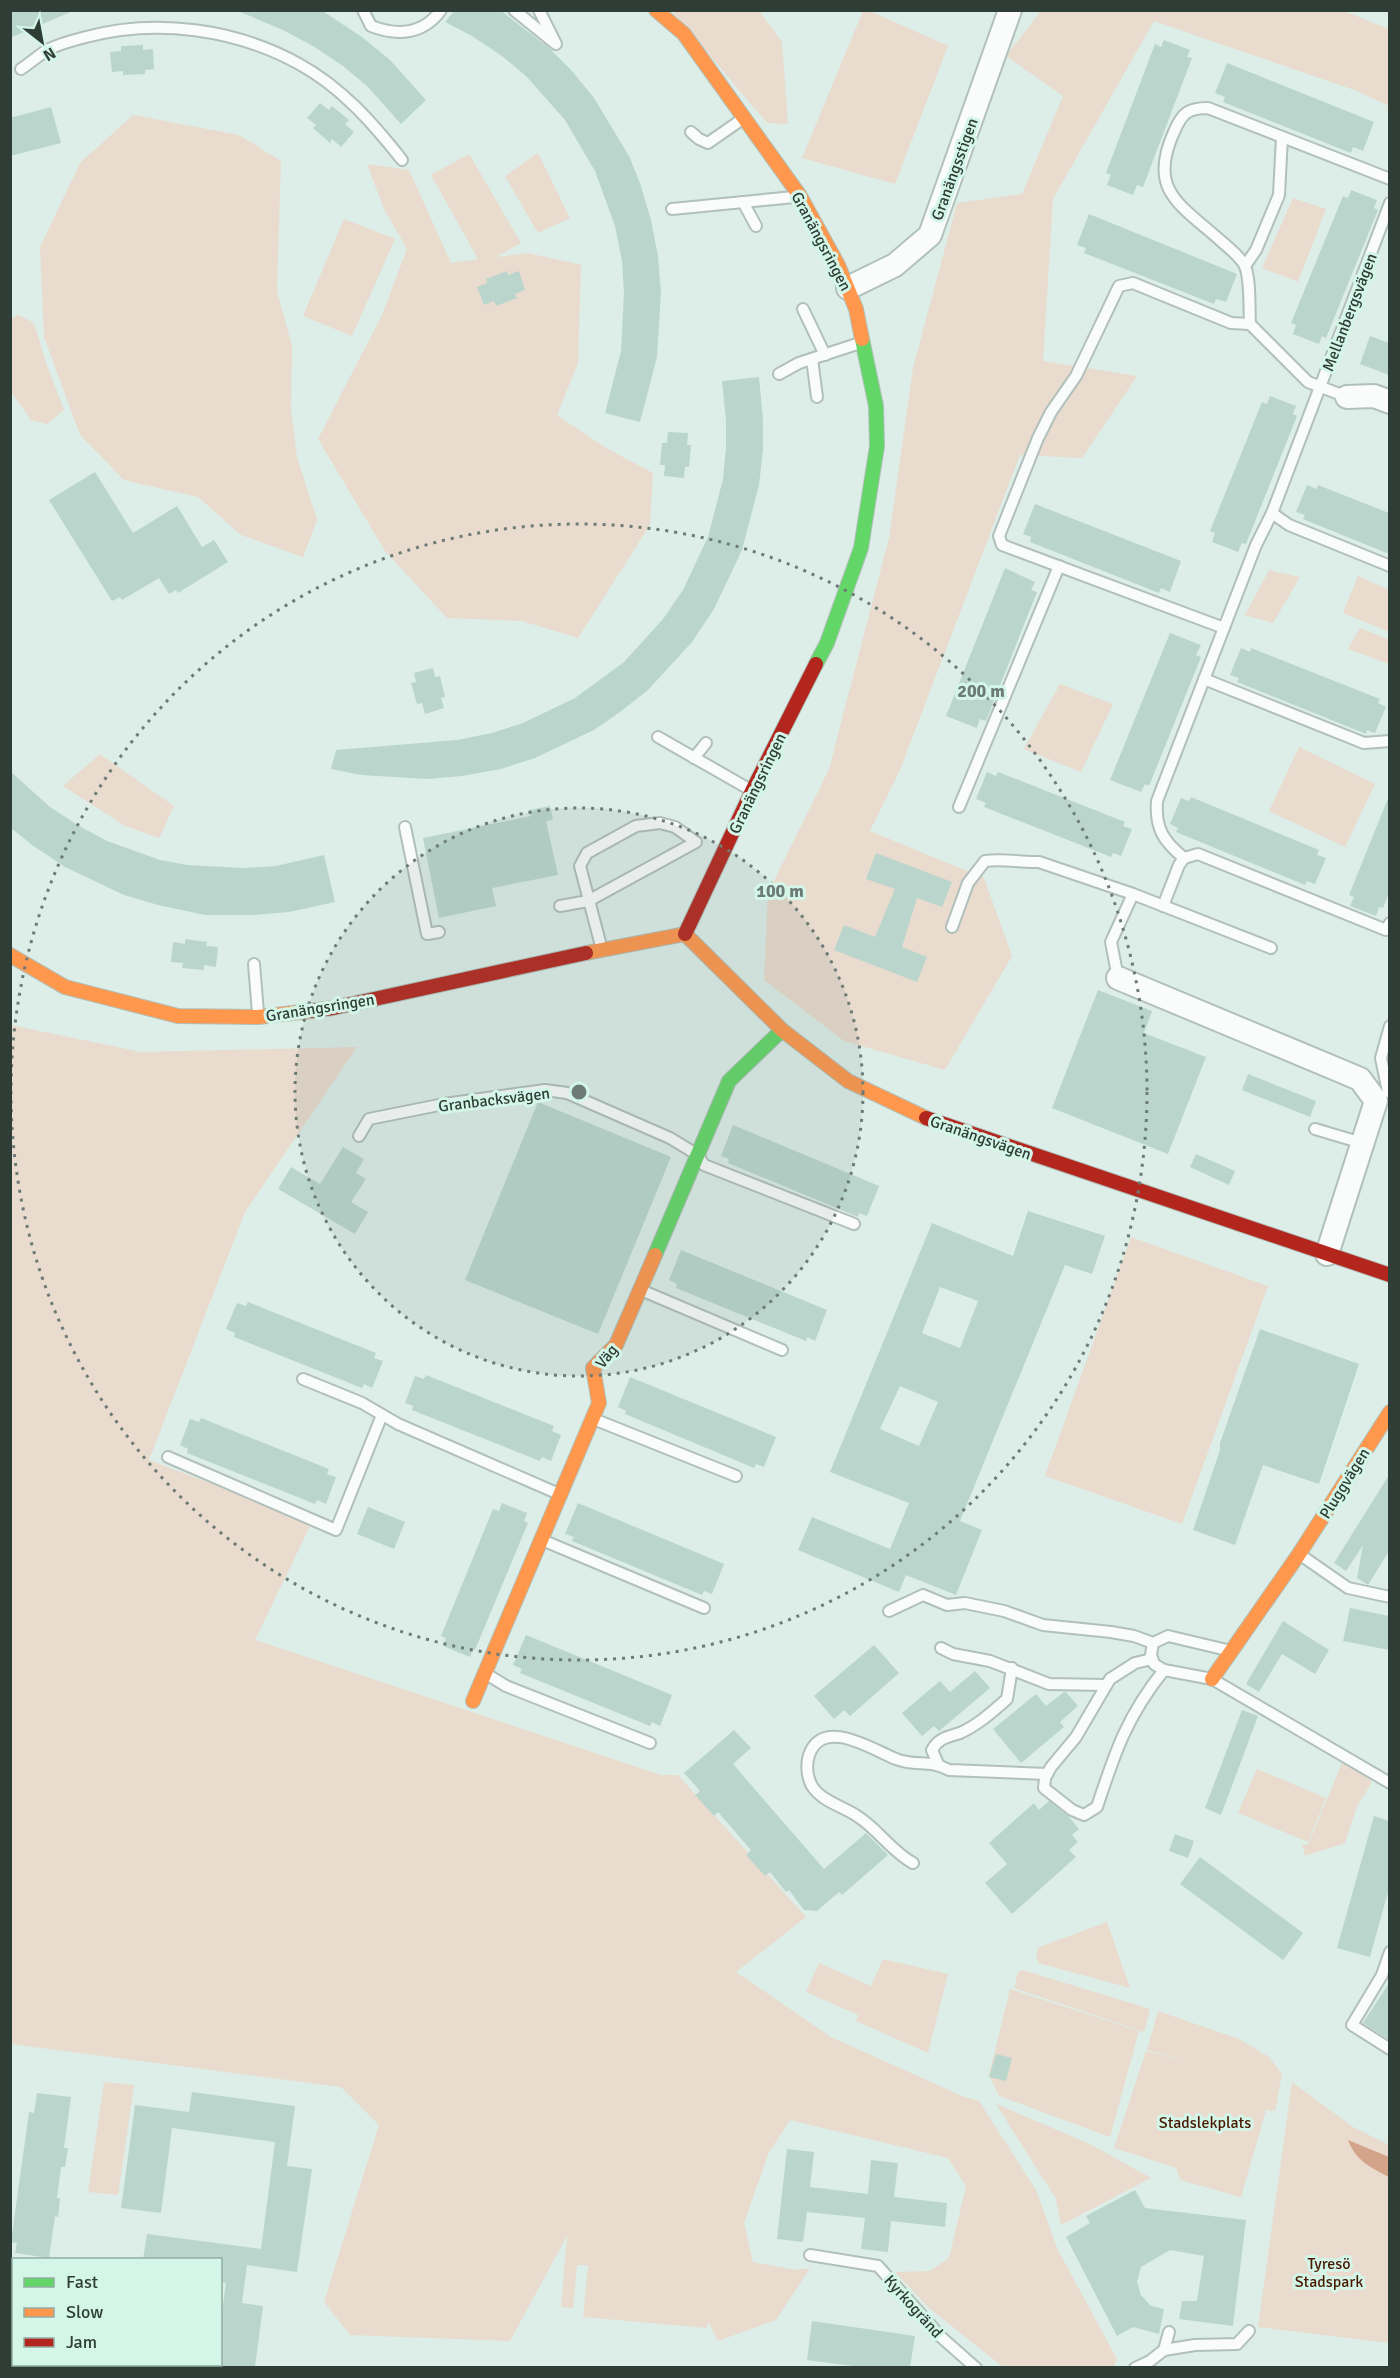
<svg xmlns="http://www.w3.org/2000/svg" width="1400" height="2378" font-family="Signika,sans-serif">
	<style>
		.green { fill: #eadbcf }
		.water { fill: #d4a48a }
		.building { fill: #bad6cc; fill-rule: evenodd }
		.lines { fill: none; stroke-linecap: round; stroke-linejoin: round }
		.lane-casing { stroke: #b1c0ba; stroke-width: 14 }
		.street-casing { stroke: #b1c0ba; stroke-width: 26 }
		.fast-casing { stroke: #b1c0ba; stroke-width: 16 }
		.slow-casing { stroke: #b1c0ba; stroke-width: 16 }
		.jam-casing { stroke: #b1c0ba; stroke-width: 16 }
		.lane { stroke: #fafcfb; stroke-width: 10 }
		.street { stroke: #fafcfb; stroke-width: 22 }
		.fast { stroke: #63d668; stroke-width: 14 }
		.slow { stroke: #ff974d; stroke-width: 14 }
		.jam { stroke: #b3261e; stroke-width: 14 }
		.ring { fill: none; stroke: #6c7b75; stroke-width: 3; stroke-dasharray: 3 6 }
		.labels { text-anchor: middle; stroke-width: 6; stroke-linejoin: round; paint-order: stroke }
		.street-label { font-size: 16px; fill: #2f3d37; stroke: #d4f6e9 }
		.park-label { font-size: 16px; fill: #491800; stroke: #d4f6e9 }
		.centre { fill: #6c7b75; stroke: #d4f6e9; stroke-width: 3 }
		.ring-label { font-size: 18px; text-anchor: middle; font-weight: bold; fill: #6c7b75; stroke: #d4f6e9; stroke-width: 6; stroke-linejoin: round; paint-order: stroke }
	</style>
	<rect width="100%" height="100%" fill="#dceee7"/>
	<g class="green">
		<path d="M672,11H759L782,42L788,124L767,123Z"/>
		<path d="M863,11H870L948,46L895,184L802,158Z"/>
		<path d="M1041,11H1344L1389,29V106L1357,91L1154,21L1053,199L1043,361L1137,376L1082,458L1020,455L900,770L870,831L984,878L1012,956L945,1070L844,1041L764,980L768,893L829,769L889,538L913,368L957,203L1022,194L1063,96L1006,56Z"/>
		<path d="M133,115L239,135L281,161L277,291L292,346L291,409L297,457L317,520L303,557L241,535L198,497L124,480L80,435L44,337L40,247L80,163Z"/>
		<path d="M538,153L570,218L538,233L505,176Z"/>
		<path d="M469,154L521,243L496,257L528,253L581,265L578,363L557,415L606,448L653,473L650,525L578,638L522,621L447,618L385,551L318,439L382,315L407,249L384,209L367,164L409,170L451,263L478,259L431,175Z"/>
		<path d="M1293,198L1326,209L1298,282L1262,268Z"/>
		<path d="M344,219L395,239L352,336L303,316Z"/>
		<path d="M18,315L34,323L46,363L64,410L47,424L31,420L11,392V319Z"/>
		<path d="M1269,570L1300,577L1273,623L1245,615Z"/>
		<path d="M1358,576L1389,590V632L1343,613Z"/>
		<path d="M1360,628L1389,640V664L1348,649Z"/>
		<path d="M1060,684L1113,704L1081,772L1024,749Z"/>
		<path d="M1299,747L1375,784L1345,847L1269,811Z"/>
		<path d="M100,754L174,806L159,838L125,826L63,786Z"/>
		<path d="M11,1025L141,1052L357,1047L245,1212L149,1460L312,1522L255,1640L661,1775H678L806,1917L736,1972L831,2037L962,2096L979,2101L1036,2190L1058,2250L1117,2359L1114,2367H1003L928,2307L895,2272L930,2271L949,2258L966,2186L948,2158L790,2120L769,2152L744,2223L753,2262L796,2270L810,2268L776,2320L718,2341L708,2322L707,2328L583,2317L588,2265H577L573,2308L561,2307L567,2236L510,2341L350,2335L324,2302L379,2125L341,2087L11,2044Z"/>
		<path d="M1131,1237L1268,1286L1182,1524L1045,1476Z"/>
		<path d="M1342,1763L1371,1779V1784L1357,1806L1345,1843L1305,1856L1302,1844L1308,1845Z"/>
		<path d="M1257,1769L1326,1798L1308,1842L1238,1813Z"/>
		<path d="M1107,1922L1130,1988L1038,1963L1036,1954L1039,1947Z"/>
		<path d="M883,1959L948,1974L928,2053L856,2021L858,2015L806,1992L819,1963L871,1986Z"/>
		<path d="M1023,1970L1150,2009L1144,2032L1014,1988L1018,1972Z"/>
		<path d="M1010,1989L1139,2031L1110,2137L999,2096L989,2075Z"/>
		<path d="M1158,2011L1239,2039L1269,2057L1282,2074L1276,2107L1275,2111L1266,2110L1241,2197L1180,2180L1176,2168L1114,2148L1146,2051L1185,2061L1147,2050Z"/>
		<path d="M104,2082L134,2085L118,2195L88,2192Z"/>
		<path d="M1292,2082L1353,2127L1389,2145V2343L1258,2327Z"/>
		<path d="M996,2104L1090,2144L1151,2178L1061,2225L1056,2199Z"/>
	</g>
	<path class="water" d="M1348,2140L1389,2157V2177C1370,2167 1356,2161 1348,2140Z"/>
	<g class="building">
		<path d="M10,10H73V11L10,38Z"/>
		<path d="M236,10H321L362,37L390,60L426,100L401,124L367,86L343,66L313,46L285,31Z"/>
		<path d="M455,10H500L548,47L572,71L594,98L629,156L640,183L651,220L658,256L661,292L657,357L640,422L605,413L621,351L624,293L622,261L615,226L595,171L565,120L526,76L502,56L472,36L445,22Z"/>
		<path d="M1164,40L1190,50L1187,57L1192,58L1143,187L1137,185L1133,195L1107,185L1111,175L1106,173L1155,44L1161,47Z"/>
		<path d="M143,45V50L153,49L154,69L145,70V74L123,75V71L112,72L110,52L121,51V46Z"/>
		<path d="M1227,63L1374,122L1363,151L1353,147L1351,153L1223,102L1225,97L1215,93Z"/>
		<path d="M320,103L329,110L332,106L349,120L345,124L354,132L341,147L332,139L330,143L313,128L316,125L307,118Z"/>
		<path d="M51,107L61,143L10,156V118Z"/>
		<path d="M1351,190L1377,200L1374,208L1378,210L1326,338L1322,336L1319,344L1293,334L1296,325L1291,323L1343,196L1348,198Z"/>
		<path d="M1089,214L1237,274L1226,302L1216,299L1214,304L1084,253L1086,248L1077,245Z"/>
		<path d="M507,271L508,275L519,271L525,290L515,294L517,298L496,306L494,301L484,305L477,287L487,283L486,279Z"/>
		<path d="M1370,336L1389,343V375L1360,364Z"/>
		<path d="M759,377L763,420V449L759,485L742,550L714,609L692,642L648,690L620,712L594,730L535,758L501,769L462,776L427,779L361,775L331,769L336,750L457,740L492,733L523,723L575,698L624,662L663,619L683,590L708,537L723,479L726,447V421L722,381Z"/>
		<path d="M1270,396L1296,406L1293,414L1297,416L1246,544L1242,543L1238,552L1212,542L1215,533L1210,531L1262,402L1267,404Z"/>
		<path d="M668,432L688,433L687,445H691L689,467H685L684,478L664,476L665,465H660L662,443H667Z"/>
		<path d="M95,472L133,533L177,506L202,547L214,540L228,562L178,593L176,590L169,594L159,578L122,600L120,597L112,601L49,500Z"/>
		<path d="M1307,485L1316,489L1318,485L1389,513V554L1303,519L1305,515L1296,512Z"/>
		<path d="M1035,504L1181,561L1170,592L1161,588L1159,593L1030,542L1031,537L1023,534Z"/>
		<path d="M1005,568L1035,582L1031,590L1037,592L986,721L980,719L977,728L946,716Z"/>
		<path d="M1170,633L1201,645L1196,655L1201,657L1149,786L1145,784L1141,792L1110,780Z"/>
		<path d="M1241,648L1250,652L1251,648L1380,699L1378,703L1386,707L1375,733L1367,730L1366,734L1237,682L1239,678L1230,675Z"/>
		<path d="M433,668L435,677L440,676L445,697L441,698L444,708L425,714L422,703L417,704L411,683L416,682L414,673Z"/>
		<path d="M10,771L50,807L79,826L107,841L160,860L187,865L244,868L276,866L324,855L335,902L289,912L254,915H205L158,905L124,895L65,867L32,845L10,827Z"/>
		<path d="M987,772L996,776L998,772L1125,822L1123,826L1132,829L1121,856L1113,853L1111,857L984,807L986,803L976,799Z"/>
		<path d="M1389,796V893L1383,908L1379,907L1376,916L1350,906L1354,897L1349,895Z"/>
		<path d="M1191,797L1319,850L1317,855L1326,858L1315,884L1307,881L1305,885L1176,832L1178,828L1170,824L1181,798L1189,801Z"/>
		<path d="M550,806L553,820L546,821L558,875L492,888L496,906L439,918L423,838L531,816L529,810Z"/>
		<path d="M876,853L952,882L942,907L917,898L902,947L927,957L917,982L834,950L844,925L875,937L895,889L866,879Z"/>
		<path d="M185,939L207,942L206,946L218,947L216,967L204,965V970L182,968L183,963L171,962L173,942L185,944Z"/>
		<path d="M1098,990L1152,1011L1144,1033L1206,1057L1168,1154L1052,1108Z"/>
		<path d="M1248,1074L1316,1101L1310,1117L1242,1090Z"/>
		<path d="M538,1102L671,1157L598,1334L465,1280Z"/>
		<path d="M733,1125L879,1186L867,1216L859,1213L858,1217L728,1163L729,1159L721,1156Z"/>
		<path d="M343,1147L364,1159L356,1173L366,1179L351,1202L368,1212L355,1234L278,1189L291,1167L320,1184Z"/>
		<path d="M1196,1154L1235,1171L1229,1185L1190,1167Z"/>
		<path d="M1028,1211L1105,1236L1092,1274L1065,1265L960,1521L982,1530L956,1595L906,1575L899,1592L798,1550L812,1517L890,1549L909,1503L830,1472L932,1223L1013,1256ZM940,1287L978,1301L960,1348L922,1333ZM900,1386L938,1402L919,1446L880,1429Z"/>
		<path d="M681,1250L827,1310L815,1341L807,1337L806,1341L676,1288L677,1284L669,1280Z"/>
		<path d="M248,1302L376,1353L374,1358L383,1361L372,1388L364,1384L362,1388L234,1337L235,1333L226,1329L237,1303L246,1306Z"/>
		<path d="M1260,1329L1359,1364L1319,1484L1263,1465L1235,1545L1193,1530L1220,1450V1443Z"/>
		<path d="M426,1375L554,1426L552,1431L561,1435L551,1461L542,1457L540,1461L412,1410L413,1406L405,1403L415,1376L424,1379Z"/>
		<path d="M630,1377L776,1437L764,1467L756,1464L754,1468L625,1414L626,1411L618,1407Z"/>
		<path d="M201,1418L329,1469L327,1474L336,1477L326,1504L317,1500L315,1504L187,1453L188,1449L180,1445L190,1419L199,1422Z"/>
		<path d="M1389,1475V1551L1368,1585L1357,1578L1363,1545L1346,1571L1334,1563Z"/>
		<path d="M502,1503L527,1513L524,1521L528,1523L475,1650L473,1649L470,1657L443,1646L446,1638L441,1636L493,1509L499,1511Z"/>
		<path d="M578,1503L724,1564L712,1594L704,1591L702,1595L572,1541L574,1537L565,1534Z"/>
		<path d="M368,1507L405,1522L394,1549L357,1534Z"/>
		<path d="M1350,1608L1389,1616V1650L1343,1641Z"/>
		<path d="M1283,1621L1329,1650L1315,1674L1282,1654L1259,1692L1246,1684Z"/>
		<path d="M526,1635L672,1695L660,1726L652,1722L650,1726L520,1673L522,1669L513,1665Z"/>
		<path d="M874,1645L899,1673L850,1716L844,1710L834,1719L814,1696Z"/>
		<path d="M975,1671L990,1688L939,1731L934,1726L922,1736L902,1713L940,1681L950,1692Z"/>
		<path d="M1064,1692H1066L1078,1706L1060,1722L1064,1727L1021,1763L993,1729L1036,1694L1046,1706Z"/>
		<path d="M1242,1710L1258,1716L1221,1815L1205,1808Z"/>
		<path d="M734,1730L751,1748L733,1764L824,1869L866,1833L888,1855L842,1895L839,1892L817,1911L804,1910L789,1890L786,1892L770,1872L765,1876L746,1855L751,1850L718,1812L714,1816L695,1795L700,1791L684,1773Z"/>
		<path d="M1049,1801L1068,1816L1079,1829L1072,1835L1078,1842L1069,1850L1076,1857L1012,1914L985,1883L1007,1864L989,1843L1034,1803L1039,1810Z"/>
		<path d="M1374,1816L1389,1821V1888L1370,1957L1337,1948Z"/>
		<path d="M1175,1834L1194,1841L1188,1858L1169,1851Z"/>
		<path d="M1200,1857L1303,1933L1283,1960L1180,1884Z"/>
		<path d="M1389,1983V2040L1363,2023Z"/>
		<path d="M996,2054L1012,2058L1006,2081L989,2077Z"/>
		<path d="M192,2092L295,2106L287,2166L312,2169L297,2272L247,2265L242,2303L263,2306L255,2367H220V2326L226,2283L220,2282V2259H143L147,2234L261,2249L275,2142L172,2128L161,2213L121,2208L135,2105L189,2112Z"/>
		<path d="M37,2093L71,2097L64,2148H68L65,2167H61L57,2198H60L58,2217L55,2216L49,2258L15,2253L17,2243L11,2242L29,2112L34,2113Z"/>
		<path d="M787,2149L814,2152L810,2187L868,2194L871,2160L898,2163L894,2197L947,2203L945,2227L891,2221L888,2252L861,2249L865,2218L807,2212L803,2242L777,2239Z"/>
		<path d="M1135,2190L1145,2208L1246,2220L1233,2326L1179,2319L1182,2301H1197L1204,2256L1170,2250L1141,2267L1137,2282L1141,2295L1151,2306L1164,2309L1159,2334L1133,2327L1117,2336L1066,2237L1090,2223L1086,2216Z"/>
		<path d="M812,2321L915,2336L910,2367H861L807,2360Z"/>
	</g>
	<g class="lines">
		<g class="lane-casing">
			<g id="lane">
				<path d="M363,10L371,26C397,36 423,35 441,10"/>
				<path d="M514,10L556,44"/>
				<path d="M539,10L555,42"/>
				<path d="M21,69C30,63 38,56 47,50C59,44 74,40 86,37C156,18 236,29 299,64C341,87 372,122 402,160"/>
				<path d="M691,132L699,139L708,143L741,120"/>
				<path d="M743,202L756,226"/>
				<path d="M672,209L794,197"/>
				<path d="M1245,266L1256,250L1279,195L1282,137"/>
				<path d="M803,309L825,355"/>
				<path d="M812,359L817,397"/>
				<path d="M779,374L799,363L860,343"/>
				<path d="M1347,397L1308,382L1250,324C1249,309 1251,277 1244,264C1238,255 1229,248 1221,241C1181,205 1147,191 1174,132C1182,113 1188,108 1208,108L1390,179"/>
				<path d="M1272,513L1289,525L1390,566"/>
				<path d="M1224,628L1002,545L999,536L1038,438L1051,412L1076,376L1119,286L1133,283L1231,323L1250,324"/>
				<path d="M1204,679L1364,743L1390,741"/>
				<path d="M658,737L749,789"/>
				<path d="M694,758L706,743"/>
				<path d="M959,807L1059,566"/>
				<path d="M405,827L427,934L439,932"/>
				<path d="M1184,858L1198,854L1386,930L1390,923"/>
				<path d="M560,906L588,901L696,842L675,827L660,823L636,826L587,853L580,866L601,946"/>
				<path d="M1163,906L1179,865L1184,858C1163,841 1155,828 1157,801L1256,545L1272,513L1390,203"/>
				<path d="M952,927L968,883L985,861C1004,858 1021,863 1039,862L1133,894L1271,948"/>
				<path d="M254,964L258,1013"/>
				<path d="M1118,978L1111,942L1133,894"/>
				<path d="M1388,1092L1381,1058L1390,1026"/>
				<path d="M1315,1129L1362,1143"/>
				<path d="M359,1136L369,1119L444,1104L545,1090L567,1093L670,1138L698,1155L704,1165L854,1224"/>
				<path d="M641,1290L782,1350"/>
				<path d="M303,1379L362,1403L398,1424L559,1494"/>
				<path d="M596,1420L736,1476"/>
				<path d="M168,1457L336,1530L382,1415"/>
				<path d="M542,1540L704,1608"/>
				<path d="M1302,1556L1348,1588L1390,1597"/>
				<path d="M889,1611L923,1595L947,1605L965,1603L1004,1611L1043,1625L1111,1632L1134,1636L1153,1643"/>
				<path d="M941,1648L953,1654L990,1661L1049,1684L1105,1685"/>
				<path d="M1227,1650L1168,1636L1153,1643L1151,1655L1154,1664L1164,1670L1212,1679L1390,1783"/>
				<path d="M1152,1659L1135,1663L1110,1679L1076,1737L1051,1767L1045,1778L1044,1788L1072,1810L1084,1815L1097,1807C1115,1752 1127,1716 1164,1670"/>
				<path d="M488,1675L506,1686L650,1743"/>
				<path d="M938,1764L932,1750C938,1738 948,1737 960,1733C978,1725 992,1712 1007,1699L1012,1668"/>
				<path d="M913,1863C891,1851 878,1829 857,1816C844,1807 821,1801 812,1786C807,1777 806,1765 809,1755C823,1716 873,1750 896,1759C915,1767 930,1759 949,1770L1047,1774"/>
				<path d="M1390,1952L1382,1975L1352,2025L1390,2049"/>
				<path d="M810,2255L878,2266L941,2337L976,2368"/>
				<path d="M1164,2350L1169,2332"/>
				<path d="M1135,2368L1150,2361L1164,2350L1195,2345L1237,2344L1249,2331"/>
			</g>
		</g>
		<g class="street-casing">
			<g id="street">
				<path d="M848,288L895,265L930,235L1010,10"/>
				<path d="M1347,397L1374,396L1390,402"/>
				<path d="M1118,978L1360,1079L1376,1101L1327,1254"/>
			</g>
		</g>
		<g class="fast-casing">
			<g id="fast">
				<path d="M816,664L827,643L861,548L877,446L876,406L862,339"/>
				<path d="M655,1255L729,1081L782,1030"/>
			</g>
		</g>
		<g class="slow-casing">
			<g id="slow">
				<path d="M656,10L684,34L800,196L838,265L856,309L862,339"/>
				<path d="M685,934L782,1030L848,1081L926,1118"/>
				<path d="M586,953L685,934"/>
				<path d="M10,955L65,987L178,1016L258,1017L310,1011"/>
				<path d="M1212,1679L1299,1554L1390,1412"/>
				<path d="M473,1701L599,1403L593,1368L616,1345L655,1255"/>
			</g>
		</g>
		<g class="jam-casing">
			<g id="jam">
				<path d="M685,934L752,791L816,664"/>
				<path d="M310,1011L333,1008L586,953"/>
				<path d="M926,1118L1390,1275"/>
			</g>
		</g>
		<use href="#lane" class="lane"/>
		<use href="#street" class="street"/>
		<use href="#fast" class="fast"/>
		<use href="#slow" class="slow"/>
		<use href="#jam" class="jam"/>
	</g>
	<circle cx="579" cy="1092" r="284" fill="#6c7b75" fill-opacity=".12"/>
	<g class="ring">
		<circle cx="579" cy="1092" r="284"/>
		<circle cx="579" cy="1092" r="568"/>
	</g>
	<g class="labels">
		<g class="street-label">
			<text transform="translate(954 169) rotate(-70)" y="6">Granängsstigen</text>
			<text transform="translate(822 241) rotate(62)" y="6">Granängsringen</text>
			<text transform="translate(1349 312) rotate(-69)" y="6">Mellanbergsvägen</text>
			<text transform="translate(757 783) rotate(-64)" y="6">Granängsringen</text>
			<text transform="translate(320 1007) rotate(-9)" y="6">Granängsringen</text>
			<text transform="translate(494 1099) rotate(-7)" y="6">Granbacksvägen</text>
			<text transform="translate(981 1137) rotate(19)" y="6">Granängsvägen</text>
			<text transform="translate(606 1356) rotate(-52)" y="6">Väg</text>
			<text transform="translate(1344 1483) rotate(-58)" y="6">Pluggvägen</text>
			<text transform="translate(914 2306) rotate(48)" y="6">Kyrkogränd</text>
		</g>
		<g class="park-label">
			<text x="1205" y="2128">Stadslekplats</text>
			<text x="1329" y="2269">Tyresö<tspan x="1329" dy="18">Stadspark</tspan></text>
		</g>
	</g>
	<circle cx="579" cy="1092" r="9" class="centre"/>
	<g class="ring-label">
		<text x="981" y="697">200 m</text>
		<text x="780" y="897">100 m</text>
	</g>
	<rect width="1400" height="2378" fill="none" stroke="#2f3d37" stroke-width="24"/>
	<rect x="12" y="2258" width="210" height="108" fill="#d4f6e9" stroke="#92aca2" stroke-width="1.5"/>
	<rect x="24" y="2278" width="30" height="9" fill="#63d668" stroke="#92aca2" stroke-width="1.5"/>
	<text x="66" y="2288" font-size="18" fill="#2f3d37">Fast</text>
	<rect x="24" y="2308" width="30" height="9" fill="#ff974d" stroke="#92aca2" stroke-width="1.5"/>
	<text x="66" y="2318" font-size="18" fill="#2f3d37">Slow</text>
	<rect x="24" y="2338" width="30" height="9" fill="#b3261e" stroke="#92aca2" stroke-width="1.5"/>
	<text x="66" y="2348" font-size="18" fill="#2f3d37">Jam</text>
	<g transform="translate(42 42) rotate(149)" stroke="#d4f6e9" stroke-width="4.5" paint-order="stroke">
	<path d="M0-4.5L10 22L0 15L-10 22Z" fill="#2f3d37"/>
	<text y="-9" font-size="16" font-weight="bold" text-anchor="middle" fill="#2f3d37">N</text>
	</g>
</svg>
